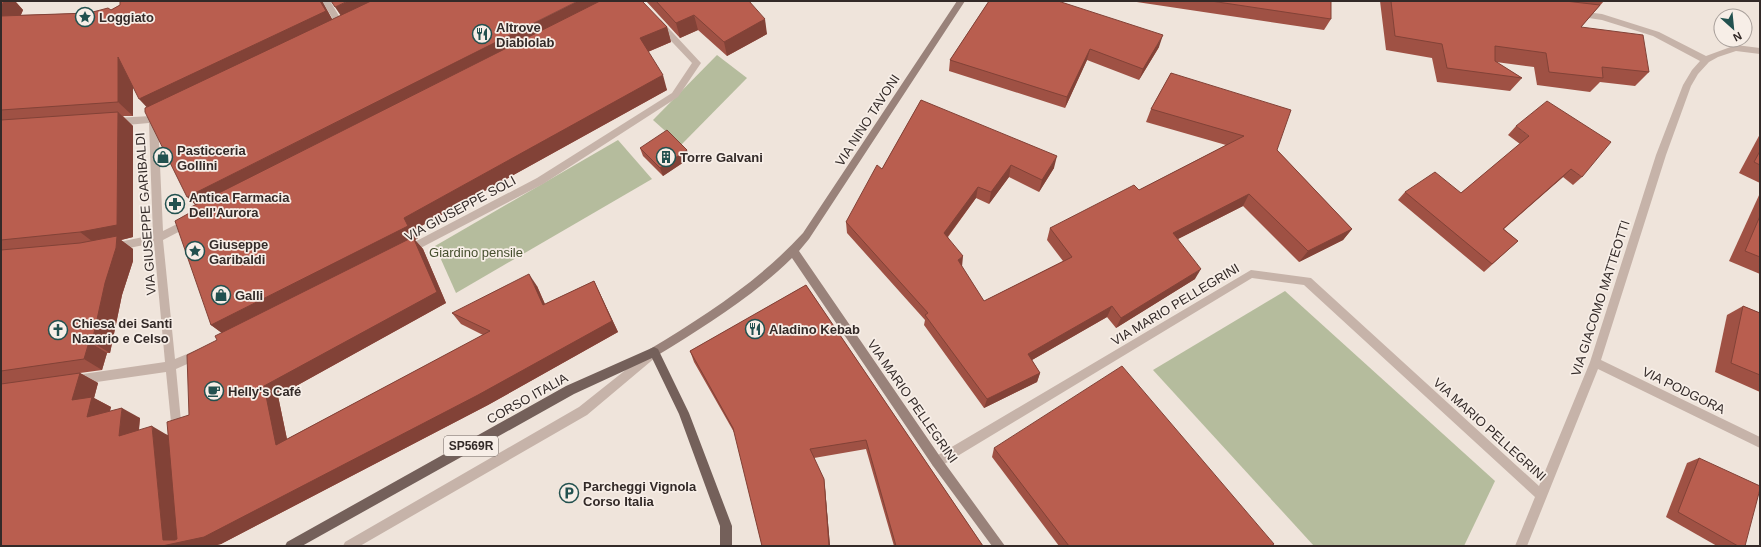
<svg xmlns="http://www.w3.org/2000/svg" width="1761" height="547" font-family="Arial,sans-serif">
	<style>
		.green { fill: #b5bc9d }
		.lines { fill: none; stroke-linecap: round; stroke-linejoin: round }
		.street { fill: #c6b3a9; fill-rule: evenodd }
		.secondary { fill: #99827a; fill-rule: evenodd }
		.primary { fill: #74605a; fill-rule: evenodd }
		.wall { fill: #9f5144; fill-rule: evenodd }
		.shaded-wall { fill: #824237 }
		.building { fill: #b95e4f; stroke: #824237 }
		.labels { text-anchor: middle; stroke-width: 3.5; stroke-linejoin: round; paint-order: stroke }
		.shield { fill: #f7eee7; stroke: #6e6561; stroke-width: 1 }
		.shield-label { font-size: 12px; font-weight: bold; fill: #332a28 }
		.poi-label { font-size: 13px; font-weight: bold; fill: #332a28; stroke: #f7eee7; text-anchor: start }
		.street-label { font-size: 13px; fill: #332a28; stroke: #f7eee7 }
		.park-label { font-size: 13px; fill: #464f2e; stroke: #f7eee7 }
	</style>
	<rect width="100%" height="100%" fill="#efe4db"/>
	<g class="green">
		<path d="M717,55L747,78L681,145L653,120Z"/>
		<path d="M618,140L652,179L456,293L435,246Z"/>
		<path d="M1285,291L1495,481L1464,546H1314L1153,370Z"/>
	</g>
	<g class="lines">
		<g class="street">
			<path d="M322,1H330L347,29L346,31H340Z"/>
			<path d="M1578,11L1602,14L1659,32L1706,56L1736,45L1760,48V54L1736,51L1718,57L1709,62L1698,74L1691,86L1666,155L1601,360L1760,437V448L1598,369L1527,546H1515L1535,497L1304,285L1252,278L941,466L937,467L933,466L931,462L933,458L1251,270L1311,278L1539,486L1590,362L1656,155L1683,85L1692,70L1700,61L1653,36L1602,20L1575,16L1574,14Z"/>
			<path d="M658,19L661,20L701,63L678,97L543,184L411,253H405L403,250L405,247L537,178L672,93L692,63L655,24V20Z"/>
			<path d="M158,112L163,116L158,121L163,231L189,218L192,219L194,222L192,225L163,240L175,359L199,349L203,351L204,354L203,357L176,369L182,432L181,436L177,437L173,436L172,432L166,372L76,385L72,383L71,380L72,377L76,375L165,362L154,243L114,251L111,250L109,247L111,244L114,243L153,235L149,123L115,126L110,122L115,118L151,116Z"/>
			<path d="M652,349L656,351L657,354L656,357L587,415L360,546H343L345,542L579,407Z"/>
		</g>
		<path class="secondary" d="M957,1H965L809,239L799,251L941,458L1005,546H992L933,466L792,258C752,297 705,326 658,355L654,357L650,355L649,352L650,349C706,315 759,281 803,233Z"/>
		<path class="primary" d="M654,347L658,349L689,413L732,526V546H720V526L679,414L652,358L574,394L302,546H285L287,542L566,386Z"/>
	</g>
	<g class="wall">
		<path d="M1,1H15L23,10L21,15L89,13L111,10L120,5V1H322L332,19L667,27L671,42L648,52L667,90L414,230L418,238L415,240L423,249L446,303L278,396L287,439L483,335L461,324L452,313L537,286L545,304L594,281L618,332L488,405L221,544L213,546H1ZM133,87L147,107L195,205L193,211L211,325L222,333L189,415L168,435L139,430L140,418L110,411L111,407L94,398L98,383L80,373L102,370L107,353H110L122,295L133,261V249L121,240L133,237V126L123,116H133Z"/>
		<path d="M646,1H751L750,2L767,34L727,56L698,30L680,38Z"/>
		<path d="M989,1L1159,47L1139,80L1087,60L1065,108L949,71L950,60Z"/>
		<path d="M1130,1H1331V19L1324,30Z"/>
		<path d="M1380,1H1604L1581,27L1649,72L1635,86L1600,82L1590,92L1537,85L1534,67L1496,62L1522,78L1510,91L1437,82L1432,58L1386,50Z"/>
		<path d="M1171,73L1277,150L1352,229L1343,240L1299,262L1243,206L1178,239L1195,279L1116,328L1107,317L1032,360L1040,373L1037,382L984,408L924,325L925,320L847,233L846,222L882,169L921,100L1054,168L1039,192L1009,177L989,204L976,198L948,237L962,267L984,301L1063,261L1047,240L1050,228L1139,190L1226,145L1146,122L1151,109Z"/>
		<path d="M1516,126L1582,177L1573,185L1563,177L1504,229L1518,241L1484,272L1398,200L1405,192L1461,193L1520,144L1508,135Z"/>
		<path d="M1760,134V183L1739,173Z"/>
		<path d="M640,148L690,158L663,176L643,156Z"/>
		<path d="M1760,193V274L1729,261Z"/>
		<path d="M806,285L983,546H894L866,449L814,458L824,479L825,488L830,546H762L735,434L694,362L690,351Z"/>
		<path d="M1743,306L1760,313V392L1715,372L1727,315Z"/>
		<path d="M994,448L1271,546H1059L992,457Z"/>
		<path d="M1699,458L1745,546H1717L1666,517L1687,463Z"/>
	</g>
	<g class="shaded-wall">
		<path d="M4,1H15L23,10L13,31L1,20V7Z"/>
		<path d="M320,1H322L336,26L153,114L139,99Z"/>
		<path d="M348,1H390L345,22L335,7Z"/>
		<path d="M578,1H614L201,210L187,197Z"/>
		<path d="M694,15L698,30L680,38L676,23Z"/>
		<path d="M765,19L767,34L727,56L724,42Z"/>
		<path d="M667,27L671,42L645,53L640,38Z"/>
		<path d="M1163,35L1159,47L1139,80L1143,69Z"/>
		<path d="M1090,49L1087,60L1065,108L1067,97Z"/>
		<path d="M118,57L133,72V116L118,102Z"/>
		<path d="M663,75L667,90L414,230L418,238L415,240L423,249L446,303L278,396L290,454L276,445L226,336L211,325L404,218Z"/>
		<path d="M118,112L133,126V237L121,240L133,249V261L122,295L110,353L92,342L105,283L97,245L80,232Z"/>
		<path d="M687,150L690,158L663,176L660,168Z"/>
		<path d="M1057,156L1054,168L1039,192L1042,180Z"/>
		<path d="M1011,165L1009,177L989,204L991,192Z"/>
		<path d="M1571,169L1563,177L1495,236L1503,229Z"/>
		<path d="M978,187L976,198L942,244L944,233Z"/>
		<path d="M1249,194L1243,206L1168,244L1173,233Z"/>
		<path d="M1352,229L1343,240L1299,262L1308,251Z"/>
		<path d="M963,256L962,267L958,260Z"/>
		<path d="M1201,269L1195,279L1116,328L1121,318Z"/>
		<path d="M529,274L537,286L550,316L543,305Z"/>
		<path d="M594,281L618,332L488,405L221,544L213,546H162L163,540L152,426L169,436L180,542Z"/>
		<path d="M1112,306L1107,317L1025,364L1028,354Z"/>
		<path d="M89,342L107,353L102,370L84,359Z"/>
		<path d="M80,373L98,383L94,398L111,407L105,427L87,417L72,400Z"/>
		<path d="M1040,373L1037,382L984,408L987,399Z"/>
		<path d="M122,408L140,418L137,446L119,436Z"/>
		<path d="M824,479L825,488L830,546H829Z"/>
	</g>
	<g class="building">
		<path d="M1,1H4L1,7Z"/>
		<path d="M120,1H320L326,11L139,99L118,57V102L1,110V16L89,13L108,8L111,10L120,5Z"/>
		<path d="M331,1H348L335,7Z"/>
		<path d="M371,1H578L187,197L145,112V108Z"/>
		<path d="M600,1H642L667,27L640,38L663,75L404,218L408,226L211,325L175,221L193,211L191,207Z"/>
		<path d="M656,1H749L765,19L724,42L694,15L676,23Z"/>
		<path d="M989,1H1058L1163,35L1143,69L1090,49L1067,97L950,60Z"/>
		<path d="M1211,1H1331V19Z"/>
		<path d="M1391,1H1565L1600,5L1581,27L1643,35L1649,72L1602,67L1603,78L1549,72L1546,53L1495,46V61L1522,78L1447,68L1442,44L1395,36Z"/>
		<path d="M1171,73L1291,110L1277,150L1352,229L1308,251L1249,194L1173,233L1201,269L1121,318L1112,306L1028,354L1040,373L987,399L925,315L928,313L846,222L877,165L882,169L921,100L1057,156L1042,180L1011,165L991,192L978,187L944,233L963,256L958,260L984,301L1072,257L1050,228L1134,185L1139,190L1244,136L1151,109Z"/>
		<path d="M1547,101L1611,142L1582,177L1571,169L1503,229L1518,241L1492,264L1405,192L1435,172L1461,193L1529,136L1516,126Z"/>
		<path d="M118,112L117,225L80,232L1,240V120Z"/>
		<path d="M667,130L687,150L660,168L640,148Z"/>
		<path d="M1760,151V165L1754,162Z"/>
		<path d="M1760,216V257L1745,251Z"/>
		<path d="M117,236L116,248L105,283L92,342H89L84,359L1,371V250L80,243Z"/>
		<path d="M413,237L437,292L264,386L276,445L490,331L452,313L529,274L543,305L594,281L612,321L478,395L204,537L162,546H1V384L80,373L72,400L92,397L87,417L122,408L119,436L152,426L163,540H175L177,539L167,422L189,415L187,355L217,340L215,336Z"/>
		<path d="M806,285L983,546H896L866,440L810,449L824,479L829,546H762L733,428L690,351Z"/>
		<path d="M1743,306L1760,313V375L1731,363Z"/>
		<path d="M1122,366L1274,544L1271,546H1069L994,448Z"/>
		<path d="M1699,458L1760,486V489L1745,546H1738L1678,512Z"/>
	</g>
	<defs>
		<g id="sight-ring" transform="scale(1)"><circle r="9.5" fill="#f7eee7" stroke="#22514f" stroke-width="1.5"/><path d="M0-6L1.8-2.2L6-1.7L2.9 1.2L3.7 5.4L0 3.3L-3.7 5.4L-2.9 1.2L-6-1.7L-1.8-2.2Z" fill="#22514f"/></g>
		<g id="restaurant-ring" transform="scale(1)"><circle r="9.5" fill="#f7eee7" stroke="#22514f" stroke-width="1.5"/><path d="M-5-6h1v4h1v-4h1v4h1v-4h1v5L-1.5 .5V6h-2V.5L-5-1ZM5-6V6H3V1.5H1.5Q1.5-4 5-6Z" fill="#22514f"/></g>
		<g id="shop-ring" transform="scale(1)"><circle r="9.5" fill="#f7eee7" stroke="#22514f" stroke-width="1.5"/><path d="M-5-2.5h2.3a2.7 3.5 0 0 1 5.4 0H5L5.5 6h-11ZM-1.5-2.5h3a1.5 2.3 0 0 0-3 0Z" fill="#22514f"/></g>
		<g id="building-ring" transform="scale(1)"><circle r="9.5" fill="#f7eee7" stroke="#22514f" stroke-width="1.5"/><path d="M-4-6H4V6H1V3H-1V6H-4ZM-2.5-4.3h1.7v1.8h-1.7ZM.8-4.3h1.7v1.8H.8ZM-2.5-1h1.7V.8h-1.7ZM.8-1h1.7V.8H.8Z" fill="#22514f"/></g>
		<g id="pharmacy-ring" transform="scale(1)"><circle r="9.5" fill="#f7eee7" stroke="#22514f" stroke-width="1.5"/><path d="M-2-6h4v4h4v4h-4v4h-4v-4h-4v-4h4Z" fill="#22514f"/></g>
		<g id="church-ring" transform="scale(1)"><circle r="9.5" fill="#f7eee7" stroke="#22514f" stroke-width="1.5"/><path d="M-1.2-6h2.4v3.5h3.3v2.4h-3.3V6h-2.4V-.1h-3.3v-2.4h3.3Z" fill="#22514f"/></g>
		<g id="cafe-ring" transform="scale(1)"><circle r="9.5" fill="#f7eee7" stroke="#22514f" stroke-width="1.5"/><path d="M-5.5-4.5H6V0H3Q3 3.5 0 3.5H-2.5Q-5.5 3.5-5.5 0ZM3-3.2v2h1.7v-2ZM-6 4.5H4V6H-6Z" fill="#22514f"/></g>
		<g id="parking-ring" transform="scale(1)"><circle r="9.5" fill="#f7eee7" stroke="#22514f" stroke-width="1.5"/><path d="M-3.5-5.5H1a3.5 3.5 0 0 1 0 7H-1V5.5H-3.5ZM-1-3.4V-.6H.8a1.4 1.4 0 0 0 0-2.8Z" fill="#22514f"/></g>
	</defs>
	<g fill-rule="evenodd">
		<use href="#sight-ring" x="85" y="17"/>
		<use href="#restaurant-ring" x="482" y="34"/>
		<use href="#shop-ring" x="163" y="157"/>
		<use href="#building-ring" x="666" y="157"/>
		<use href="#pharmacy-ring" x="175" y="204"/>
		<use href="#sight-ring" x="195" y="251"/>
		<use href="#shop-ring" x="221" y="295"/>
		<use href="#restaurant-ring" x="755" y="329"/>
		<use href="#church-ring" x="58" y="330"/>
		<use href="#cafe-ring" x="214" y="391"/>
		<use href="#parking-ring" x="569" y="493"/>
	</g>
	<g class="labels">
		<rect class="shield" x="444" y="436" width="54" height="20" rx="3"/>
		<g class="shield-label">
			<text x="471" y="450">SP569R</text>
		</g>
		<g class="poi-label">
			<text x="99" y="22">Loggiato</text>
			<text x="496" y="32">Altrove<tspan x="496" dy="15">Diablolab</tspan></text>
			<text x="177" y="155">Pasticceria<tspan x="177" dy="15">Gollini</tspan></text>
			<text x="680" y="162">Torre Galvani</text>
			<text x="189" y="202">Antica Farmacia<tspan x="189" dy="15">Dell'Aurora</tspan></text>
			<text x="209" y="249">Giuseppe<tspan x="209" dy="15">Garibaldi</tspan></text>
			<text x="235" y="300">Galli</text>
			<text x="72" y="328">Chiesa dei Santi<tspan x="72" dy="15">Nazario e Celso</tspan></text>
			<text x="769" y="334">Aladino Kebab</text>
			<text x="228" y="396">Helly's Café</text>
			<text x="583" y="491">Parcheggi Vignola<tspan x="583" dy="15">Corso Italia</tspan></text>
		</g>
		<g class="street-label">
			<text transform="translate(867 120) rotate(-57)" y="5">VIA NINO TAVONI</text>
			<text transform="translate(460 208) rotate(-28)" y="5">VIA GIUSEPPE SOLI</text>
			<text transform="translate(145 214) rotate(-94)" y="5">VIA GIUSEPPE GARIBALDI</text>
			<text transform="translate(1600 298) rotate(-72)" y="5">VIA GIACOMO MATTEOTTI</text>
			<text transform="translate(1175 304) rotate(-31)" y="5">VIA MARIO PELLEGRINI</text>
			<text transform="translate(1684 390) rotate(26)" y="5">VIA PODGORA</text>
			<text transform="translate(527 398) rotate(-29)" y="5">CORSO ITALIA</text>
			<text transform="translate(913 401) rotate(55)" y="5">VIA MARIO PELLEGRINI</text>
			<text transform="translate(1490 429) rotate(42)" y="5">VIA MARIO PELLEGRINI</text>
		</g>
		<g class="park-label">
			<text x="476" y="257">Giardino pensile</text>
		</g>
	</g>
	<rect width="1761" height="547" fill="none" stroke="#332a28" stroke-width="4"/>
	<g transform="translate(1733 28) rotate(153)"><circle r="19" fill="#f7eee7" stroke="#a9a09b"/>
	<path d="M0-3L7 15L0 10L-7 15Z" fill="#22514f"/>
	<text y="-6" font-size="11" font-weight="bold" text-anchor="middle" fill="#332a28">N</text>
	</g>
</svg>
